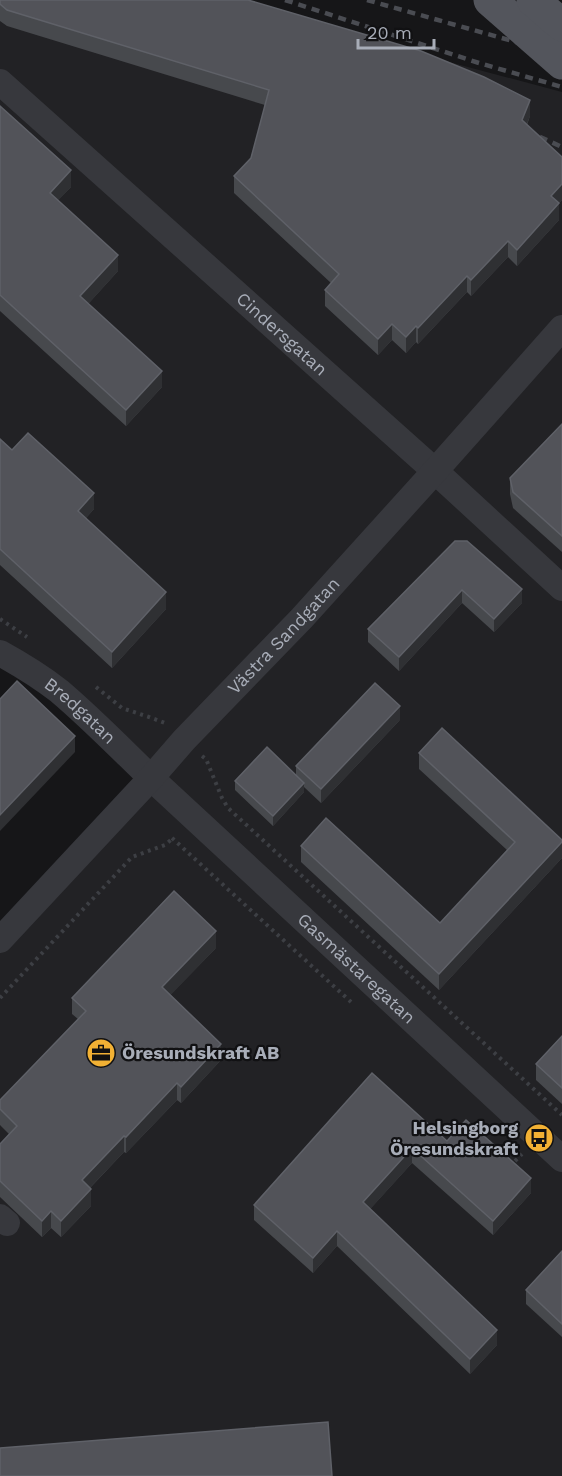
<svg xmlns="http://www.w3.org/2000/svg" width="562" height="1476" font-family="'Work Sans',sans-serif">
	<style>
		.built { fill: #222225 }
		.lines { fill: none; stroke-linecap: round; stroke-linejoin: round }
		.path { stroke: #3d3f44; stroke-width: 4; stroke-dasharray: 3 4.5; stroke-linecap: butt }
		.minor { stroke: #37383d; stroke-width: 26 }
		.rail { stroke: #4a4c52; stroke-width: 4.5; stroke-dasharray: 8 6; stroke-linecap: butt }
		.major-bridge { stroke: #53555c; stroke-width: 33 }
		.wall { fill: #47494d }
		.shaded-wall { fill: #2f3033 }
		.building { fill: #525359; stroke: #5f6168; stroke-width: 1.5 }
		.labels { text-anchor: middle; stroke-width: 4.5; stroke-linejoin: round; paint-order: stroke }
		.street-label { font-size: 18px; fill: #a8adb8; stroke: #111113 }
		.poi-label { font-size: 18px; font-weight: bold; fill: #a8adb8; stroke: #111113; text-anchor: start }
	</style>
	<rect width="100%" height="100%" fill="#161618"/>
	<path class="built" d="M0,0L333,31L562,92V1476H0V949L161,777L0,643Z"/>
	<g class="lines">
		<g class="path">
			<path d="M0,619L27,637"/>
			<path d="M96,687L122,708L149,717L165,723"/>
			<path d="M202,756L206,759L222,798L228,808L562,1115"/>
			<path d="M172,838L351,1002"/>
			<path d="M0,998L132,857L165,845L172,839"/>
			<path d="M515,1161L522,1154"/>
		</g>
		<g class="minor">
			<path id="s1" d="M0,82L435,471L562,588"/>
			<path id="s2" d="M0,653C20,664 41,677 59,691C92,719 121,749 151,778L562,1159"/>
			<path id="s3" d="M0,940L151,778L184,740L302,618L435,471L562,328"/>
			<path d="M0,1217L7,1223"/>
		</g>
		<g class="rail">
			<path d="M285,0L479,63L562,87"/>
			<path d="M367,0L562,55"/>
			<path d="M527,131L562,147"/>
		</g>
		<g class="major-bridge">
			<path d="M490,0L562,63"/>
			<path d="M533,0L562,25"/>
		</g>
	</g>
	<g class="wall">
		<path d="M0,0L530,116L527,125L562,157V200L559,203V220L517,266L508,257L471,296L467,292L418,344L416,342L406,353L392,340L378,355L325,306V290L331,283L234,193V176L251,158L265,105L7,26L0,21Z"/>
		<path d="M0,106L71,187L58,200L118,271L88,304L162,387L126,426L0,311Z"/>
		<path d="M562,424V552L513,508L510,494V478Z"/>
		<path d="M0,439L12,450L94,509L86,518L166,609L112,668L0,565Z"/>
		<path d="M455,541L522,603L494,632L462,603L399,671L368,642V629Z"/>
		<path d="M400,720L321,803L304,787V792L273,826L235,790V781L296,775V766Z"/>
		<path d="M419,753L562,840V858L439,990L301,862V846L440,923L507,850L419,769Z"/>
		<path d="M216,948L170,995L221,1060L181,1103L177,1100L126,1153L124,1152L90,1188L91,1206L61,1237L51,1228L42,1237L0,1197V1144L9,1134L0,1125V1100L78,1019L72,1014V998Z"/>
		<path d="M562,1036V1104L536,1080V1064Z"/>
		<path d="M372,1073L447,1141L531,1193L493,1235L412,1163L370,1209L497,1345L470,1374L337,1246L313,1273L254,1220V1205Z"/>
		<path d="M562,1251V1337L526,1304V1290Z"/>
	</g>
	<g class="shaded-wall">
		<path d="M530,100V116L522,136V120Z"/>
		<path d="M71,170V187L50,209V193Z"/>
		<path d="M562,184V200L551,212V196Z"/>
		<path d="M559,203V220L517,266V250Z"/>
		<path d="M508,241V257L471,296V280Z"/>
		<path d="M118,255V271L80,313V296Z"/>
		<path d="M467,276V292L418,344V328Z"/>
		<path d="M392,324V340L378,355V339Z"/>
		<path d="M416,326V342L406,353V337Z"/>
		<path d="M162,371V387L126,426V410Z"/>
		<path d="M94,493V509L78,527V511Z"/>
		<path d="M522,589V603L494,632V619Z"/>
		<path d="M462,590V603L399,671V657Z"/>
		<path d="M166,592V609L112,668V652Z"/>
		<path d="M400,706V720L321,803V789Z"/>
		<path d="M75,736V752L0,831V815Z"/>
		<path d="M304,783V792L273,826V816Z"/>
		<path d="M562,842V858L439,990V974Z"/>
		<path d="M216,931V948L162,1004V987Z"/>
		<path d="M221,1044V1060L181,1103V1087Z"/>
		<path d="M177,1083V1100L126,1153V1137Z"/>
		<path d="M124,1136V1152L82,1196V1180Z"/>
		<path d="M412,1148V1163L363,1217V1202Z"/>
		<path d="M531,1178V1193L493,1235V1221Z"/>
		<path d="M91,1189V1206L61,1237V1221Z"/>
		<path d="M51,1211V1228L42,1237V1221Z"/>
		<path d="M337,1231V1246L313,1273V1258Z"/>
		<path d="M497,1330V1345L470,1374V1359Z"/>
	</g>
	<g class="building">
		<path d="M0,0H248L421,51L484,77L530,100L522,120L562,157V184L551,196L559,203L517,250L508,241L471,280L467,276L418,328L416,326L406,337L392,324L378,339L325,290L339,274L234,176L251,158L269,90L7,10L0,4Z"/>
		<path d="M0,106L71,170L50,193L118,255L80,296L162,371L126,410L0,295Z"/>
		<path d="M562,424V536L513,492L510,478Z"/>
		<path d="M28,433L94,493L78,511L166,592L112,652L0,549V439L12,450Z"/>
		<path d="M455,541H467L522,589L494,619L462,590L399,657L368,629Z"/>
		<path d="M17,681L75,736L0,815V699Z"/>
		<path d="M375,683L400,706L321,789L296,766Z"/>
		<path d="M442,728L562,840V842L439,974L301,846L326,818L440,923L515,842L419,753Z"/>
		<path d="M267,747L304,783L273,816L235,781Z"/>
		<path d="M174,891L216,931L162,987L221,1044L181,1087L177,1083L126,1137L124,1136L82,1180L91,1189L61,1221L51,1211L42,1221L0,1181V1144L17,1126L0,1109V1100L86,1011L72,998Z"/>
		<path d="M562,1036V1088L536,1064Z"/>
		<path d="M372,1073L447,1141L466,1120L531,1178L493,1221L412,1148L363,1202L497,1330L470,1359L337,1231L313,1258L254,1205Z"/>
		<path d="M562,1251V1324L526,1290Z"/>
		<path d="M328,1422L332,1476H0V1448Z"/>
	</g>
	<defs>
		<g id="office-disc" transform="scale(1.5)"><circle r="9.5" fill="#f2b134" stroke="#111113"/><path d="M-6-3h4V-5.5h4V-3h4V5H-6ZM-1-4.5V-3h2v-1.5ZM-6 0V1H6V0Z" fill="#111"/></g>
		<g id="bus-disc" transform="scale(1.5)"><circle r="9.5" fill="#f2b134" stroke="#111113"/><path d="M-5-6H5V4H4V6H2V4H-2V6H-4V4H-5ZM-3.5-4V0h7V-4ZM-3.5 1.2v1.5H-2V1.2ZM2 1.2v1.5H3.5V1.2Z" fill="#111"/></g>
	</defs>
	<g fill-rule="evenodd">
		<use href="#office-disc" x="101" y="1053"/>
		<use href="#bus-disc" x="539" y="1138"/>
	</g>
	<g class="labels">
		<g class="street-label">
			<text dy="6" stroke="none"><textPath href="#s1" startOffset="378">Cindersgatan</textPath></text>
			<text dy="6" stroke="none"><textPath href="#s3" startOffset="416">Västra Sandgatan</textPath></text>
			<text dy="6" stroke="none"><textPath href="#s2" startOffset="99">Bredgatan</textPath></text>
			<text dy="6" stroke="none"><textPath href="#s2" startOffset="477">Gasmästaregatan</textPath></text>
		</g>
		<g class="poi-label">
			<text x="122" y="1059">Öresundskraft AB</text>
			<text x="518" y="1134" text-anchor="end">Helsingborg<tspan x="518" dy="21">Öresundskraft</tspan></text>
		</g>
	</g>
	<path d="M358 39v9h76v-9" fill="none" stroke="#a8adb8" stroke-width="3"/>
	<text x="367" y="39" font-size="18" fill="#a8adb8" stroke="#111113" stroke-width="4.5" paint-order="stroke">20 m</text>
</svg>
